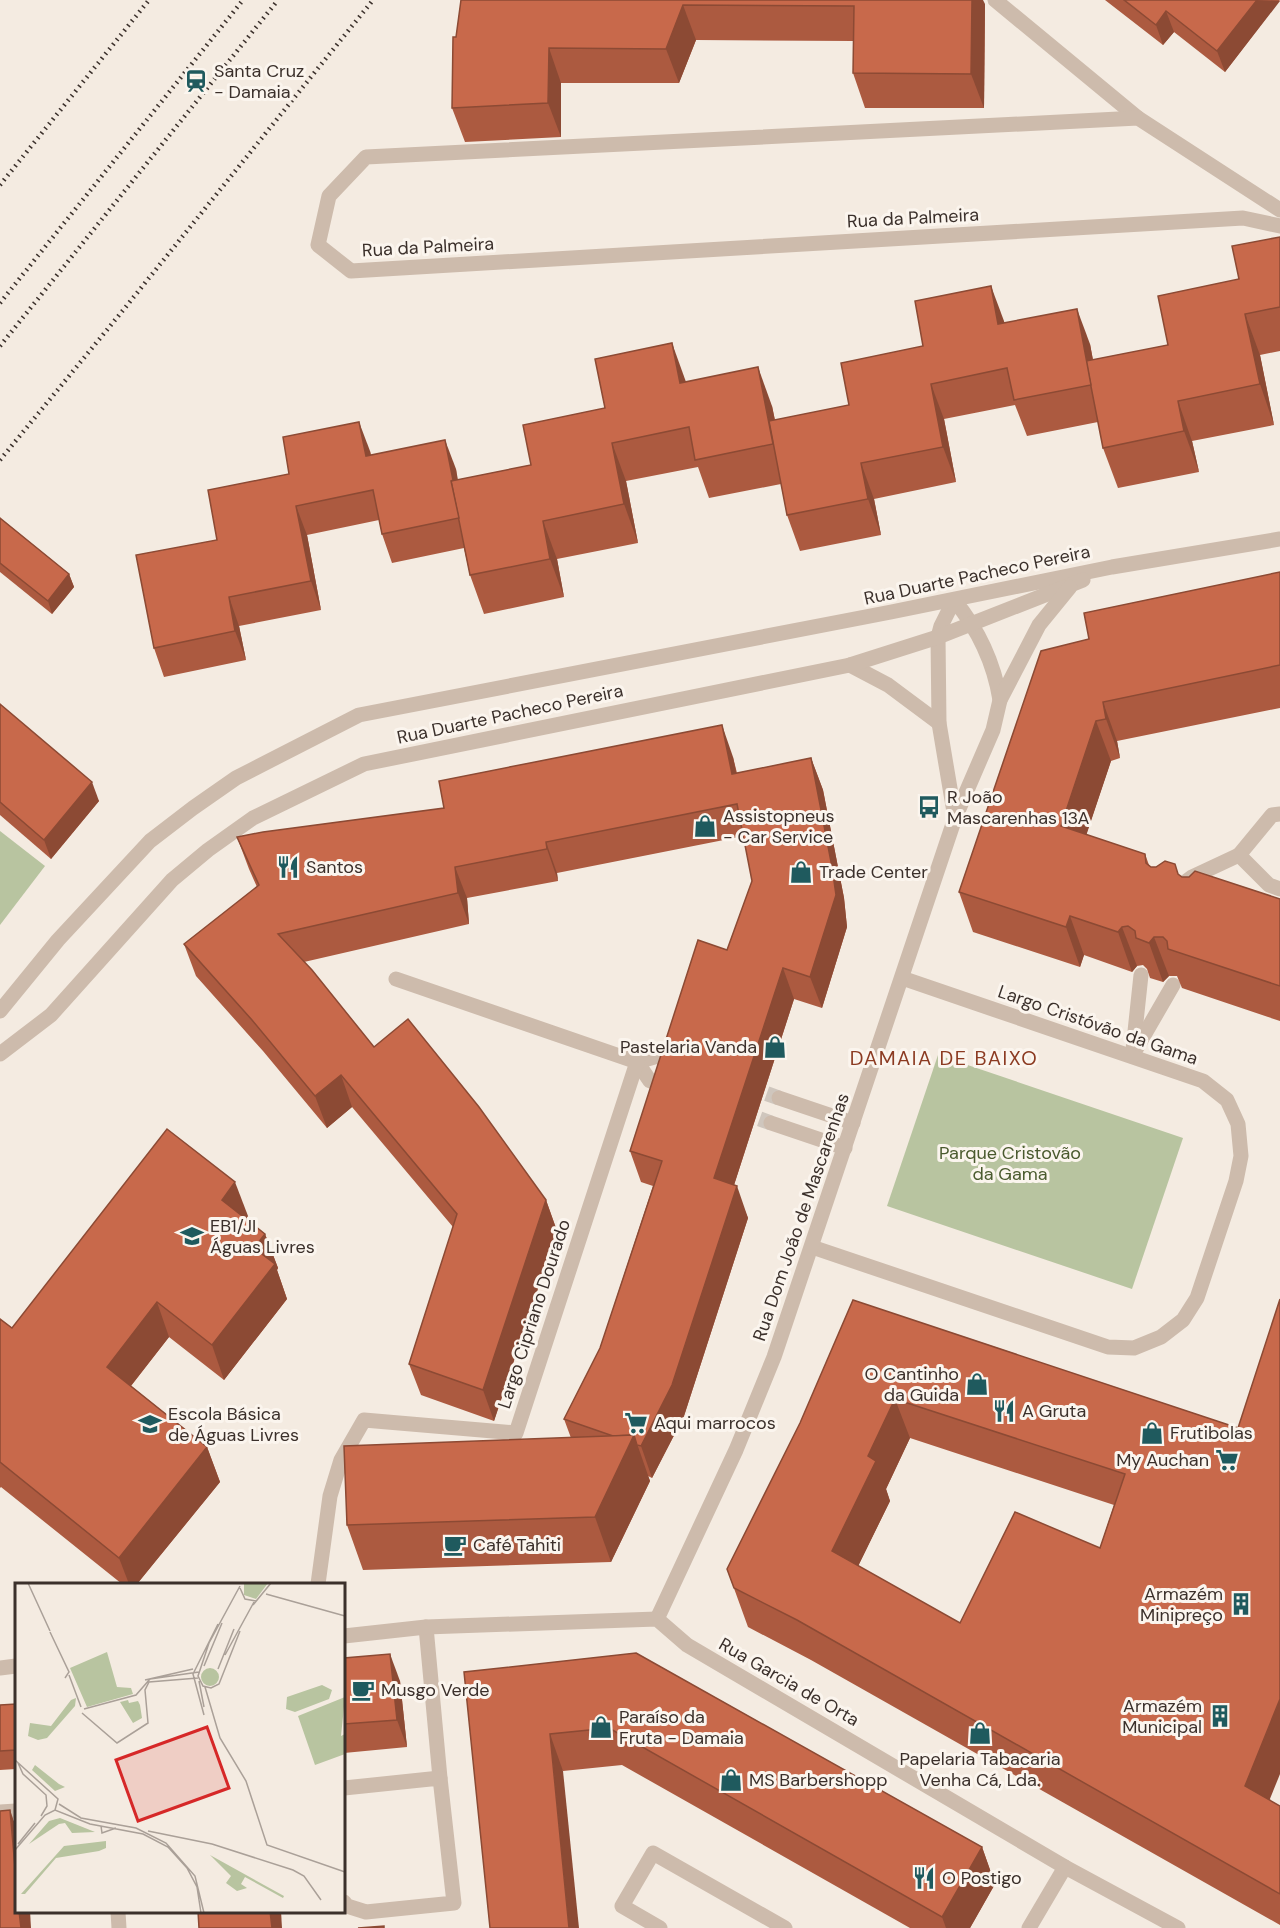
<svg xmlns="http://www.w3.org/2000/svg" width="1280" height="1928" font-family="'DM Sans',sans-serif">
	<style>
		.green { fill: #b8c4a0 }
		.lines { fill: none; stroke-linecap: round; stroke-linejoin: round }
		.street-tunnel { stroke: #cfc6bd; stroke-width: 15; stroke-dasharray: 15 8; stroke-linecap: butt }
		.street { stroke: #cdbbac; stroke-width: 15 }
		.rail { stroke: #3b302b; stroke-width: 4.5; stroke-dasharray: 1.5 4.5; stroke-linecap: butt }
		.wall { fill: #ac5a40; fill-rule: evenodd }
		.shaded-wall { fill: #8c4a34 }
		.building { fill: #c8694b; stroke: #8c4a34; stroke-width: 1.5; fill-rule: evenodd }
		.labels { text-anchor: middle; stroke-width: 6; stroke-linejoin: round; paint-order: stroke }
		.poi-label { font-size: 18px; fill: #3b302b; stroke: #fbf5ee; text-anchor: start }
		.street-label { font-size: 18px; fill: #3b302b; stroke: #fbf5ee }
		.park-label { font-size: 18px; fill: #4a5a2e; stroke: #fbf5ee }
		.neighbourhood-label { font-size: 20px; letter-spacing: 1.5px; fill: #8c3b22; stroke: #fbf5ee }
		.inset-road { fill: none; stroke: #aaa098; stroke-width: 1.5 }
		.view { fill: #d62828; fill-opacity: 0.15; stroke: #d62828; stroke-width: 3 }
		.inset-edge { fill: none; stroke: #3b302b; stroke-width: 3 }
	</style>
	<rect width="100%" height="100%" fill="#f4ebe1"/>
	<g class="green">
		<path d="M0,831L45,866L0,925Z"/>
		<path d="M938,1055L1183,1138L1132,1289L887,1206Z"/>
	</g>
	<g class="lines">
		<g class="street-tunnel">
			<path d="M745,1086L779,1098"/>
			<path d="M738,1111L771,1123"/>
		</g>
		<g class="street">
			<path d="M995,0L1138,118"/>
			<path d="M1280,210L1138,118L366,157L329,196L318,245L351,271L1243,218L1280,226"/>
			<path d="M954,600L941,626L938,637L939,723L955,818"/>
			<path d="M954,600C978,629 994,663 1000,700"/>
			<path d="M850,665L888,685L939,723"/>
			<path d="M1239,855L1272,815L1280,814"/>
			<path d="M1184,883L1192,877L1239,855L1269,885L1280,889"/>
			<path d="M396,979L637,1062L658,1056"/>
			<path d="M0,1011L58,940L150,841L193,808L236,778L359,715L891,612L1112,567L1280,539"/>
			<path d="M1133,1050L1141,975"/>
			<path d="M0,1054L51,1015L172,880L208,850L253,818L364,764L850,665L938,637L1083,580"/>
			<path d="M1132,1056L1173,985"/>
			<path d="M637,1062L650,1081"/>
			<path d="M779,1098L853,1123"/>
			<path d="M771,1123L845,1148"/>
			<path d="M812,1247L1108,1347L1134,1348L1161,1337L1183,1320L1197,1298L1236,1181L1241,1156L1238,1124L1227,1100L1203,1081L902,978"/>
			<path d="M318,1584L330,1496L341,1460L364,1420L516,1433L637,1062"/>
			<path d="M657,1619L736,1450L774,1357L955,818L993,730L1000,700L1039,625L1070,587"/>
			<path d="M426,1627L440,1778"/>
			<path d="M344,1636L426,1627L657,1619L687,1645L1065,1867L1178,1928"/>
			<path d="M0,1668L16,1666"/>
			<path d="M344,1788L440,1778L454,1903L366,1912L347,1906L344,1902"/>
			<path d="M0,1812L16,1811"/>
			<path d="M118,1912L119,1928"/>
			<path d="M660,1928L622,1906L653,1853L785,1928"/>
			<path d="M1029,1928L1065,1867"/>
		</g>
		<g class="rail">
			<path d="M0,185L149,0"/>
			<path d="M0,303L243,0"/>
			<path d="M0,346L278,0"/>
			<path d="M0,460L120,314L373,0"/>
		</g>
	</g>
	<g class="wall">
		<path d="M461,0L985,4L984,108H865L853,73V41L696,40L679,83H561V137L465,142L452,108L456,37Z"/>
		<path d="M1105,0H1280L1225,72L1174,32L1163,45Z"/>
		<path d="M1280,237V351L1260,355L1274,425L1192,441L1199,472L1118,488L1103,448L1098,422L1027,436L1015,405L944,419L956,482L874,499L881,535L800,551L787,515L781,484L709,498L698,467L626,481L638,543L557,559L564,597L484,614L470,575L464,548L392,563L382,534L379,520L307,535L321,610L239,626L246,660L164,677L154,648L217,540L289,474L370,451L371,455L456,469L457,480L531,465L605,408L686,381L772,406L775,420L849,405L923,346L1004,323L1090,344L1093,360L1168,345L1239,279Z"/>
		<path d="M0,518L69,574L74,587L52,614L0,572Z"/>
		<path d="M1280,572V708L1117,741L1120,758L1111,761L1086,835L1145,854L1149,865L1151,867L1178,874L1182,877L1280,899V1021L1182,988L1177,976H1169L1163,982L1150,978L1147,969L1143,965L1137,966L1132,972L1084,955L1080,967L973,932L959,892L1089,639Z"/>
		<path d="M0,704L99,801L51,859L0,815Z"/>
		<path d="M733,757L737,773L811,758L823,790L844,898L847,927L822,1008L794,999L734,1185L748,1218L684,1416L652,1478L648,1476L650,1481L611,1562L363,1570L347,1525L571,1438L564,1419L600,1348L653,1186L641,1182L630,1151L727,950L752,881L744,836L557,873L558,881L467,898L469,924L304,962L374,1047L546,1200L557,1231L494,1421L421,1395L409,1364L453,1227L352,1107L327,1128L263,1051L196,976L184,944L257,887L249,869L237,837L444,808Z"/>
		<path d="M248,1216L246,1219L265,1234L278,1268L277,1270L287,1299L224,1380L169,1337L131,1386L207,1447L220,1482L137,1584H122L1,1487L0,1488V1319L12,1328Z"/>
		<path d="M853,1300L1238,1428L1269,1800L1280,1806V1925L811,1660L748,1627L727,1569L800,1423ZM910,1438L1114,1505L1100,1548L960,1623L858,1566L890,1501L886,1489Z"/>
		<path d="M344,1658L400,1681L407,1747L344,1753Z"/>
		<path d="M464,1672L982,1847L995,1884L970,1928H910L622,1765L563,1771Z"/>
		<path d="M16,1704V1769L0,1770V1705Z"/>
	</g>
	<g class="shaded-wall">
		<path d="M972,0H983L985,4L984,108L971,74Z"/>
		<path d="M1257,0L1280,1L1225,72L1217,51Z"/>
		<path d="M683,5L696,40L679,83L666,49Z"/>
		<path d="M1166,11L1174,32L1163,45L1156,25Z"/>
		<path d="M549,48L561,83V137L548,103Z"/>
		<path d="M991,286L1004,321L1011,359L998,324Z"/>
		<path d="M1077,309L1090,344L1104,421L1091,385Z"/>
		<path d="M1245,314L1260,355L1274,425L1260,384Z"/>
		<path d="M672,343L686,382L680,383Z"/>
		<path d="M758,367L772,406L787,482L773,444Z"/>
		<path d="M931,384L944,419L956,482L943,447Z"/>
		<path d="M1178,401L1192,441L1199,472L1184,431Z"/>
		<path d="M359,422L370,451L376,485L366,456Z"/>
		<path d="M445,440L456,469L470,547L460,518Z"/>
		<path d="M612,443L626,481L638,543L624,504Z"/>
		<path d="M861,463L874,499L881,535L868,499Z"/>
		<path d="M296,506L307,535L321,610L311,581Z"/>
		<path d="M543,521L557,559L564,597L550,559Z"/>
		<path d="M69,574L74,587L52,614L48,601Z"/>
		<path d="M229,597L239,626L246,660L235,631Z"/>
		<path d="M1103,702L1117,741L1120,758L1106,719Z"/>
		<path d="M1096,721L1111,761L1076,866L1061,826Z"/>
		<path d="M722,725L733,757L743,806L732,774Z"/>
		<path d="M811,758L823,790L844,898L847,927L822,1008L810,977Z"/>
		<path d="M92,782L99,801L51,859L44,840Z"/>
		<path d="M546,842L557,873L558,881L547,849Z"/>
		<path d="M455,867L467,898L469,924L458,893Z"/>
		<path d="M1070,916L1084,955L1080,967L1066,927Z"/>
		<path d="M1122,927L1137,966L1132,972L1118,932Z"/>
		<path d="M1154,937L1169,976L1163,982L1149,943Z"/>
		<path d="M783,968L794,999L726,1210L714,1178Z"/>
		<path d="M341,1075L352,1107L327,1128L315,1096Z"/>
		<path d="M235,1182L248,1216L235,1234L222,1200Z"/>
		<path d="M737,1186L748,1218L684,1416L652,1478L641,1446Z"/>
		<path d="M546,1200L557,1231L494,1421L483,1390Z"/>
		<path d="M265,1234L278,1268L277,1270L287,1299L224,1380L212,1345L254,1248Z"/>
		<path d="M157,1302L169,1337L119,1401L107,1367Z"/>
		<path d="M895,1399L910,1438L886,1489L890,1501L846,1591L832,1551L868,1456Z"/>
		<path d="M634,1435L650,1481L611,1562L595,1517Z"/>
		<path d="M207,1447L220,1482L137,1584H129L119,1558Z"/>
		<path d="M390,1654L400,1681L407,1747L397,1720Z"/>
		<path d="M1280,1699V1774L1259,1826L1245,1786Z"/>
		<path d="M550,1734L563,1771L579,1928H569Z"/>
		<path d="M10,1810L16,1827V1879Z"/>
		<path d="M982,1847L995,1884L970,1928H946L942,1917Z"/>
		<path d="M19,1911H30L31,1928H21Z"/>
		<path d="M270,1911H281L282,1928H272Z"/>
	</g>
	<g class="building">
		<path d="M461,0H972L971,74L853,73L854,6L683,5L666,49L549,48L548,103L452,108L453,37H456Z"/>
		<path d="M1124,0H1257L1217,51L1166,11L1156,25Z"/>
		<path d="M1280,237V307L1245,314L1260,384L1178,401L1184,431L1103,448L1086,361L1168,345L1158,296L1239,279L1232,246Z"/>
		<path d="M991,286L998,324L1077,309L1091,385L1014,400L1007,368L931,384L943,447L861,463L868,499L787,515L769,421L849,405L841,363L923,346L915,301Z"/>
		<path d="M672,343L680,383L758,367L773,444L695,460L689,427L612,443L624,504L543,521L550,559L470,575L451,481L531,465L523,425L605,408L595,359Z"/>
		<path d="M359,422L366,456L445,440L453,480L451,481L459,518L382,534L373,490L296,506L311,581L229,597L235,631L154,648L136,555L217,540L208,490L289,474L283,437Z"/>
		<path d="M0,518L69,574L48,601L0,563Z"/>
		<path d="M1280,572V665L1103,702L1106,719L1096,721L1061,826L1145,854L1146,863L1151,867H1156L1165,861L1175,864L1178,874L1182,877H1189L1195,871L1280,899V986L1168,949L1167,941L1163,937H1154L1149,943L1136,938L1135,931L1128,926L1122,927L1118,932L1070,916L1066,927L959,892L1041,651L1089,639L1084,613Z"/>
		<path d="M0,704L92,782L44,840L0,802Z"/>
		<path d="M722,725L732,774L811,758L832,867L836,895L810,977L783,968L714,1178L737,1186L672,1385L641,1446L637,1445L634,1435L613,1436L564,1419L600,1348L662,1161L630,1151L698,940L727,950L752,881L737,804L546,842L547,849L455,867L458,893L278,934L312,970L374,1047L408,1019L479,1107L546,1200L483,1390L409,1364L457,1214L341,1075L315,1096L252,1020L184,944L259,885L237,837L263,832L444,808L439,781Z"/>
		<path d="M167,1129L235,1182L222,1200L265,1234L254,1248L275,1264L212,1345L157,1302L107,1367L207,1447L119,1558L0,1462V1319L12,1328Z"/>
		<path d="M1280,1299V1699L1245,1786L1280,1806V1894L797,1620L734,1588L727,1569L800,1423L853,1300L1238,1428ZM895,1399L1125,1474L1100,1548L1015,1512L960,1623L832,1551L876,1461L868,1456Z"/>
		<path d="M634,1435L595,1517L347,1525L344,1446Z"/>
		<path d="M636,1653L982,1847L942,1917L609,1728L550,1734L569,1928H490L464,1672Z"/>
		<path d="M390,1654L397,1720L344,1724V1658Z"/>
		<path d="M16,1704V1750L0,1751V1705Z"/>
		<path d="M10,1810L16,1879V1911H19L21,1928H0V1811Z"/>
		<path d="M198,1911H270L272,1928H199Z"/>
		<path d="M384,1926V1928H358Z"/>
	</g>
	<defs>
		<g id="station-bare" transform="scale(1.8)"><path d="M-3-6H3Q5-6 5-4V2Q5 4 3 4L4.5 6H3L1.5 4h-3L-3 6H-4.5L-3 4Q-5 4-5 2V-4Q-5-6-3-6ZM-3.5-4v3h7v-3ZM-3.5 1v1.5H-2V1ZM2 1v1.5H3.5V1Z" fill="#1f5a5e" stroke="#fbf5ee" stroke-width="2.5" paint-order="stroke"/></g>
		<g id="bus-bare" transform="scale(1.8)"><path d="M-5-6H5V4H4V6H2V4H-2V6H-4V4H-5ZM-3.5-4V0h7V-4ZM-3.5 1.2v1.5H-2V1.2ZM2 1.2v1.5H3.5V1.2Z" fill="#1f5a5e" stroke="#fbf5ee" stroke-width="2.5" paint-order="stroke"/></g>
		<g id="shop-bare" transform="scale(1.8)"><path d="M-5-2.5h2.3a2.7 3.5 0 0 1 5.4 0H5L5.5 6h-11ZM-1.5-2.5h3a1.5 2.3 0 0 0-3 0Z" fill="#1f5a5e" stroke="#fbf5ee" stroke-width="2.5" paint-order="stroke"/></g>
		<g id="restaurant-bare" transform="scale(1.8)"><path d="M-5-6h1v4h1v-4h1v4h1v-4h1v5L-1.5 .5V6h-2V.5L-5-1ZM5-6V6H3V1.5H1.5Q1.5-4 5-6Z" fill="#1f5a5e" stroke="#fbf5ee" stroke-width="2.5" paint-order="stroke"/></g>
		<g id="school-bare" transform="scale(1.8)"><path d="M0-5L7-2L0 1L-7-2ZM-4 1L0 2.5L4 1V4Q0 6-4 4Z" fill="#1f5a5e" stroke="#fbf5ee" stroke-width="2.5" paint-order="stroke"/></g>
		<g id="supermarket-bare" transform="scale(1.8)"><path d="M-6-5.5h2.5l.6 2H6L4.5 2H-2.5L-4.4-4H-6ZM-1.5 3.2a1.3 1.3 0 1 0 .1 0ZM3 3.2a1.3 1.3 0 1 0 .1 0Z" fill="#1f5a5e" stroke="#fbf5ee" stroke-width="2.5" paint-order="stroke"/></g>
		<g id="cafe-bare" transform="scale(1.8)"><path d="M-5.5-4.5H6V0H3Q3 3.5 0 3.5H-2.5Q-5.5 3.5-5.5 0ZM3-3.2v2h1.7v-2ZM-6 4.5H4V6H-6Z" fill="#1f5a5e" stroke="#fbf5ee" stroke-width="2.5" paint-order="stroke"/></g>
		<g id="building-bare" transform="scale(1.8)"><path d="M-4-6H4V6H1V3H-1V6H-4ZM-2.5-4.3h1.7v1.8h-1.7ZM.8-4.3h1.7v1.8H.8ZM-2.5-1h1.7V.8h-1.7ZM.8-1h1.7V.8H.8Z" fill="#1f5a5e" stroke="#fbf5ee" stroke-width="2.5" paint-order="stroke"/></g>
	</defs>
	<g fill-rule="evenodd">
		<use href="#station-bare" x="196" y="81"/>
		<use href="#bus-bare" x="929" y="807"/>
		<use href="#shop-bare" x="705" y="826"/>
		<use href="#restaurant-bare" x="288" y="867"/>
		<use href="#shop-bare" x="801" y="872"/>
		<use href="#shop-bare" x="775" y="1047"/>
		<use href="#school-bare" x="192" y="1236"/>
		<use href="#shop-bare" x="977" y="1384"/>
		<use href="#restaurant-bare" x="1004" y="1411"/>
		<use href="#supermarket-bare" x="636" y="1423"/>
		<use href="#school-bare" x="150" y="1424"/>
		<use href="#shop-bare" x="1152" y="1433"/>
		<use href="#supermarket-bare" x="1227" y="1460"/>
		<use href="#cafe-bare" x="455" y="1545"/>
		<use href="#building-bare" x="1241" y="1604"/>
		<use href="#cafe-bare" x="363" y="1690"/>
		<use href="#building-bare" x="1220" y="1716"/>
		<use href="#shop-bare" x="601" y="1727"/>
		<use href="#shop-bare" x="980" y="1733"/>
		<use href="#shop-bare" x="731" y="1780"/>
		<use href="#restaurant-bare" x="924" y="1878"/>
	</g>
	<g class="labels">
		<g class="poi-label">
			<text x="214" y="77">Santa Cruz<tspan x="214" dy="21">- Damaia</tspan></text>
			<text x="947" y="803">R João<tspan x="947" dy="21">Mascarenhas 13A</tspan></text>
			<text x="723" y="822">Assistopneus<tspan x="723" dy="21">- Car Service</tspan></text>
			<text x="306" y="873">Santos</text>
			<text x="819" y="878">Trade Center</text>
			<text x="757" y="1053" text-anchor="end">Pastelaria Vanda</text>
			<text x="210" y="1232">EB1/JI<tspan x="210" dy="21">Águas Livres</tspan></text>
			<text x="959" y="1380" text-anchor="end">O Cantinho<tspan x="959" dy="21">da Guida</tspan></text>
			<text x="1022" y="1417">A Gruta</text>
			<text x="168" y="1420">Escola Básica<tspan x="168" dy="21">de Águas Livres</tspan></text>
			<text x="654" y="1429">Aqui marrocos</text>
			<text x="1170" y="1439">Frutibolas</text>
			<text x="1209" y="1466" text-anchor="end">My Auchan</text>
			<text x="473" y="1551">Café Tahiti</text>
			<text x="1223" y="1600" text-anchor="end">Armazém<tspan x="1223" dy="21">Minipreço</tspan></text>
			<text x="381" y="1696">Musgo Verde</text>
			<text x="1202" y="1712" text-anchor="end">Armazém<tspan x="1202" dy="21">Municipal</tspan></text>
			<text x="619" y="1723">Paraíso da<tspan x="619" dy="21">Fruta - Damaia</tspan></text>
			<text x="980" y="1765" text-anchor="middle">Papelaria Tabacaria<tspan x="980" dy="21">Venha Cá, Lda.</tspan></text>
			<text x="749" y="1786">MS Barbershopp</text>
			<text x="942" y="1884">O Postigo</text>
		</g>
		<g class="street-label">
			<text transform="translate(913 218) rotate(-3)" y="6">Rua da Palmeira</text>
			<text transform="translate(428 247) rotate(-3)" y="6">Rua da Palmeira</text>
			<text transform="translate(977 575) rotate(-12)" y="6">Rua Duarte Pacheco Pereira</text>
			<text transform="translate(510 714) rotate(-12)" y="6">Rua Duarte Pacheco Pereira</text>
			<text transform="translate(1098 1025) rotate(19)" y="6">Largo Cristóvão da Gama</text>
			<text transform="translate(801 1217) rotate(-71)" y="6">Rua Dom João de Mascarenhas</text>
			<text transform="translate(534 1314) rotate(-72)" y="6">Largo Cipriano Dourado</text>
			<text transform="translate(789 1682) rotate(30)" y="6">Rua Garcia de Orta</text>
		</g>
		<g class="park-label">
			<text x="1010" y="1159">Parque Cristovão<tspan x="1010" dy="21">da Gama</tspan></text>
		</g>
		<g class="neighbourhood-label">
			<text x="944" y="1065">DAMAIA DE BAIXO</text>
		</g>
	</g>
	<g transform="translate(15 1583)">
		<rect width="330" height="330" fill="#f4ebe1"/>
		<path d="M229,0H253L241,16L229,12ZM92,69L102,104L116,105L118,111L72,124L55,85ZM186 94a9 9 0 1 1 18 0a9 9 0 1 1-18 0ZM307,102L317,107L314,116L280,129L271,126L272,114ZM330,114L326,153L330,151V171L300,182L283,133ZM61,115L60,123L32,155L23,157L13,153L15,140L36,143L56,117ZM113,117L114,120L123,118L125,122L127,135L118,140L105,119ZM20,182L44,201L50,204L40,208L17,187ZM45,235L80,249L57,250L50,240L44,241L14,261L34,238ZM91,258V265L84,268L41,275L10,311H6L49,263ZM195,272L269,313L268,315L230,294L226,301L232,305L222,308L211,300L216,293Z" fill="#b8c4a0"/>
		<path class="inset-road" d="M13,0L35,48M225,5L230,16L241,18M251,11L330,33M238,22L256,0M225,48L204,101L196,105L188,103L183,93L194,60L225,3M35,49L54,89L50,95M210,72L239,19M189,83L207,40M203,86L219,46M54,92L66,124M130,97L178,86M184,98L189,124M190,104L205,155L231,198L252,262L330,289M69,126L121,112L135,96L184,89M67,130L102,160L133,140L130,107L134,99L183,95M189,132L178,91L203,41M0,177L43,216L40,227M3,180L8,191L31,212L32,223L26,233M44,221L66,235L121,245L151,260L180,293L189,330M86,243L87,250L101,245M133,248L197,261L278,287L289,293L306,317M3,261L20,240M0,267L30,232L40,227L75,241L128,251L153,264L172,285L182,304L186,330"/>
		<path class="view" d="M192,144L214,205L123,238L101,177Z"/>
		<rect width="330" height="330" class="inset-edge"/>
	</g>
</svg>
